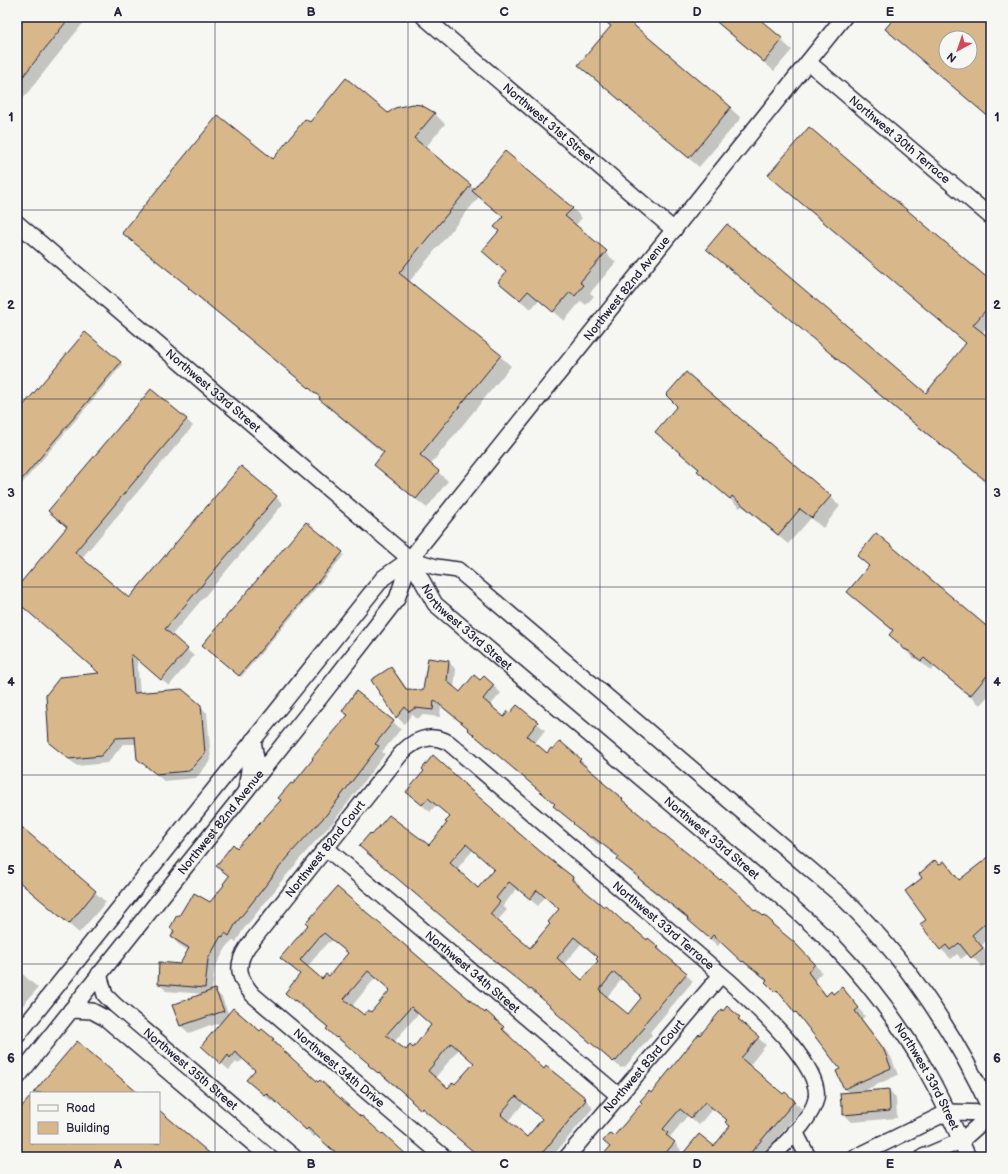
<svg xmlns="http://www.w3.org/2000/svg" width="1008" height="1174" font-family="'Balsamiq Sans',sans-serif">
	<style>
		.shadow { fill: #0003; fill-rule: evenodd }
		.building { fill: #d8b88b; stroke: #22223b; fill-rule: evenodd }
		.lines { fill: none; stroke-linecap: round; stroke-linejoin: round }
		.minor-casing { stroke: #22223b; stroke-width: 18 }
		.minor { stroke: #f6f6f2; stroke-width: 15 }
		.grid { fill: none; stroke: #22223b; stroke-width: 1; stroke-opacity: 0.55 }
		.labels { text-anchor: middle; stroke-width: 4; stroke-linejoin: round; paint-order: stroke }
		.street-label { font-size: 12px; fill: #22223b; stroke: #f6f6f2 }
		.neatline { fill: none; stroke: #22223b; stroke-width: 1.5 }
		.grid-label { font-size: 13px; text-anchor: middle; font-weight: bold; fill: #22223b }
	</style>
	<rect width="100%" height="100%" fill="#f6f6f2"/>
	<filter id="ink" filterUnits="userSpaceOnUse"><feTurbulence type="fractalNoise" baseFrequency=".025" numOctaves="2"/><feDisplacementMap in="SourceGraphic" scale="8" xChannelSelector="R" yChannelSelector="G"/><feConvolveMatrix kernelMatrix="1 2 1 2 8 2 1 2 1" color-interpolation-filters="sRGB"/></filter>
	<g filter="url(#ink)">
		<g class="shadow">
			<path d="M17,17H88L17,106Z"/>
			<path d="M599,17H622L730,108L741,118L699,167L590,75L579,65L611,27Z"/>
			<path d="M710,17H763L760,21L792,50L774,71Z"/>
			<path d="M421,106L435,114L445,124L425,148L474,189L572,208L582,218L575,226L616,262L590,293L594,296L586,305L581,301L564,321L539,300L531,309L509,292L499,282L507,273L483,251L500,231L504,218L479,197L409,282L500,356L511,366L430,465L448,481L427,508L385,475L375,464L384,454L330,409L320,399L321,398L199,298L190,288L134,243L123,233L273,160L310,124L388,114Z"/>
			<path d="M769,175L991,283V323L982,333L991,340V489L982,480L983,479L909,420L716,257L926,395L967,344Z"/>
			<path d="M120,363L122,365L20,486L17,483V415Z"/>
			<path d="M678,406L830,496L840,506L823,528L811,518L788,544L742,506L740,508L709,481L699,471V470L656,432Z"/>
			<path d="M186,419L193,426L81,559L129,600L276,497L283,504L171,636L194,656L169,686L137,659L140,694L200,706L207,713L211,760L196,778L164,781L138,758L137,744H123L108,763L77,766L50,743L100,674L26,609Z"/>
			<path d="M342,553L344,555L241,677L206,647Z"/>
			<path d="M859,556L991,631V693L980,705L935,667L931,671L920,661L913,658L903,648L893,631L848,592L869,567Z"/>
			<path d="M429,659L449,662L456,670L454,688L460,693L480,681L484,677L501,693L490,706L504,718L511,714L517,706L545,730L534,744L547,755L553,751L560,742L588,767L586,769L602,781L609,790L630,807L755,912L772,924L795,944L822,972L815,980L827,996L834,995L842,989L865,1016L862,1019L891,1057L898,1075L861,1092L889,1090L896,1098L897,1118L852,1122L844,1115V1106L842,1104L849,1094L845,1089L842,1069L784,998H783L767,982L768,981L751,967L750,968L721,942L718,946L688,919L646,886L618,860L619,858L601,843L599,845L582,831L556,804L476,737L468,729L469,728L441,706L440,717L423,715L417,719L412,714L404,724L397,717L372,680L391,669L398,676L408,690L424,691Z"/>
			<path d="M393,722L401,729L382,752L385,754L334,821L296,863H297L279,884H280L243,930L236,942L233,940L230,944L229,943L215,967L212,991L215,990L222,998L229,1015L273,1039L281,1047L280,1048L319,1084L405,1155L406,1154L410,1157H340L316,1135L314,1137L274,1100L272,1102L255,1087L256,1070L243,1059L238,1064L236,1062L229,1070L209,1053L223,1022L211,1026L210,1025L189,1033L181,1026L204,994L166,991L159,983L180,965L189,951L179,945L172,937L175,932L171,928L210,904L230,877L217,865L237,849L282,800L293,786Z"/>
			<path d="M464,783L540,853L573,878L580,885L579,887L626,925L658,947L665,955L664,956L693,981L650,1032L652,1035L624,1068L623,1067L621,1068L565,1021L558,1013L538,995V996L494,962L360,846L373,837L429,846L448,823L451,817L436,805L430,812L415,799ZM473,850L495,869L478,889L457,869ZM517,888L538,906L545,897L560,909L551,924L530,950L497,921L507,910L503,906ZM582,943L599,958V961L582,982L563,965ZM622,979L643,998L628,1016L607,997Z"/>
			<path d="M17,825L106,902L79,933L17,880Z"/>
			<path d="M991,856V937L982,945L991,957V960L982,967L969,953L961,959L957,954L951,959L941,949L927,920L939,866L944,863L960,881Z"/>
			<path d="M309,925L485,1014L503,1028L511,1035L509,1037L544,1070L585,1099L592,1106L591,1107L593,1108L552,1157H479L430,1115L429,1116L413,1101L377,1072L370,1064L345,1043L344,1044L335,1037L328,1028L303,1007L302,1008L293,1000L301,975L289,965ZM332,940L349,954L329,977L322,980L307,967L328,942L329,943ZM376,977L391,990L371,1014L364,1017L352,1006ZM418,1014L432,1025L413,1049L406,1052L394,1042ZM459,1049L475,1063L455,1086L449,1089L435,1078ZM524,1103L543,1119L527,1138L508,1121Z"/>
			<path d="M17,969L38,988L17,1012Z"/>
			<path d="M724,1012L739,1018L746,1025L745,1026L766,1045L749,1066L784,1096L794,1102L802,1109L761,1157H685L714,1147L731,1127L728,1120L713,1108L699,1125L688,1115L670,1137L681,1150L676,1157H603L611,1148L614,1137L700,1037Z"/>
		</g>
		<g class="building">
			<path d="M17,17H70L17,84Z"/>
			<path d="M600,17H624L731,107L689,158L578,65L611,26Z"/>
			<path d="M711,17H757L783,39L764,62Z"/>
			<path d="M895,17H981L991,26V119L885,29ZM946,38H970V62H946Z"/>
			<path d="M346,78L388,113L395,108L412,104L421,105L435,113L414,138L471,185L399,273L501,355L420,455L439,471L416,499L374,465L384,452L319,399L320,397L188,288L189,287L122,233L218,115L273,159L305,119L310,122Z"/>
			<path d="M809,127L991,281V304L973,325L991,339V485L899,411L706,249L727,224L926,393L966,343L768,175Z"/>
			<path d="M505,151L573,208L565,216L607,251L580,282L584,285L575,296L570,292L553,312L528,291L520,300L498,282L506,272L482,251L499,231L494,227L503,217L472,191Z"/>
			<path d="M85,332L121,362L17,485V413Z"/>
			<path d="M686,372L831,496L812,518L800,509L778,535L732,496L730,499L697,471L699,469L655,432L677,406L666,395Z"/>
			<path d="M151,389L187,419L75,552L129,598L241,466L277,496L165,629L188,649L161,680L131,654L134,693L182,689L201,705L205,753L189,771L156,774L137,759L135,737L116,738L101,756L69,759L49,743L46,695L60,677L99,673L17,602V587L67,527L48,511Z"/>
			<path d="M306,522L343,552L239,676L202,645Z"/>
			<path d="M876,533L991,630V671L970,696L924,658L921,661L909,651L902,648L900,644L889,635L893,630L847,592L869,566L857,556Z"/>
			<path d="M428,658L449,661L447,681L460,692L474,675L480,680L484,676L494,685L483,699L504,717L508,711L510,713L517,705L538,722L527,736L547,753L551,748L553,749L560,741L581,759L579,761L603,781L602,782L623,799L622,800L720,880L721,879L744,899L755,911L756,910L763,916L764,915L773,923L772,924L795,943L815,964L808,972L826,996L831,991L833,994L842,987L859,1008L855,1011L883,1048L891,1068L844,1089L836,1071L840,1069L796,1012L795,1013L777,990L775,992L765,982L767,980L743,961L742,962L713,935L710,939L701,931L687,919L688,918L638,878L639,877L617,860L619,857L593,837L591,838L573,824L574,823L553,806L555,804L467,729L468,728L434,700L433,710L415,708L409,712L405,707L396,718L371,680L391,667L406,689L423,690Z"/>
			<path d="M356,691L394,721L375,744L379,746L327,814L289,855H290L272,876H273L236,923L229,936L225,933L223,937L221,936L208,959L205,988L158,984L159,962L180,964L189,948L171,937L174,931L170,928L177,915L179,916L188,901L189,902L194,893L210,902L224,885L223,884L229,876L216,866L233,844L237,848L281,800L278,798L291,783L293,784L313,759L312,758L348,715L342,711Z"/>
			<path d="M433,755L464,783V784L466,786L494,810L493,811L541,852L573,877L572,880L604,907L605,905L626,924L627,923L647,940L648,938L659,947L657,948L687,973L643,1025L645,1027L616,1061L615,1060L613,1062L556,1013L557,1012L531,989L530,990L486,954L359,846L370,833L372,835L389,815L429,845L447,823L445,822L450,817L428,798L422,805L406,792L424,771L422,769ZM466,844L494,869L478,888L450,863V862ZM509,882L530,899L537,890L559,909L548,922L550,924L530,948L490,914L500,902L496,898ZM574,937L598,957L596,959L598,961L582,980L557,958ZM614,972L640,995L639,996L641,998L628,1014L600,991L601,990L600,989Z"/>
			<path d="M17,823L96,891L69,924L17,880Z"/>
			<path d="M991,855V918L972,935L983,948L971,958L959,943L950,950L946,945L940,950L920,924L926,920L905,891L922,878L919,874L935,860L939,865L944,861L959,880Z"/>
			<path d="M337,887L441,976H442L485,1013L486,1011L504,1027L502,1029L544,1069L546,1066L586,1098L584,1099L586,1100L539,1157H480L422,1108L421,1110L411,1101L412,1100L379,1072L378,1073L368,1065L369,1064L337,1037L336,1038L326,1029L328,1027L295,1000L294,1001L285,993L300,974L280,958L308,925L306,923ZM324,933L348,953L329,976L326,974L322,979L300,960L320,936H321ZM368,971L390,990L371,1012L368,1010L364,1015L344,999ZM411,1007L431,1025L413,1048L410,1045L406,1050L386,1035ZM451,1043L474,1063L455,1084L453,1082L448,1088L428,1071ZM516,1096L542,1119L527,1137L501,1115L502,1114L501,1113Z"/>
			<path d="M215,989L224,1011L180,1026L172,1005Z"/>
			<path d="M727,1006L740,1017L738,1019L759,1037L741,1058L783,1094L785,1092L795,1101L747,1157H680L699,1134L714,1146L730,1126L725,1122L727,1120L705,1102L691,1118L680,1109L663,1129L668,1133L666,1135L675,1142L662,1157H601L610,1147L603,1141L610,1133L614,1136L642,1103L640,1101L649,1091L651,1093L699,1034L700,1035L722,1009L723,1011Z"/>
			<path d="M233,1008L260,1031L262,1029L274,1039L272,1040L318,1082L320,1080L361,1117L362,1116L382,1134L383,1133L409,1157H340L308,1128L306,1130L266,1093L264,1095L246,1080L255,1070L235,1052L230,1058L228,1055L221,1064L201,1046Z"/>
			<path d="M77,1041L138,1093H33Z"/>
			<path d="M889,1089L890,1111L843,1115V1105H841L840,1093Z"/>
			<path d="M31,1096V1143H159V1110L214,1157H17V1112Z"/>
		</g>
		<g class="lines">
			<g class="minor-casing">
				<g id="minor">
					<path id="s1" d="M424,17L674,230"/>
					<path id="s2" d="M808,62L991,217"/>
					<path id="s3" d="M17,223L410,559L435,604L765,883C788,903 812,924 834,946C870,984 902,1027 927,1072C943,1100 955,1128 968,1157"/>
					<path d="M410,559L436,567L458,570L839,894C904,956 953,1029 991,1111"/>
					<path d="M246,790L249,769L256,759L253,740"/>
					<path id="s4" d="M326,848L619,1096"/>
					<path id="s5" d="M99,974L105,995L115,1005L294,1157"/>
					<path d="M71,1010L92,1011L105,1018L269,1157"/>
					<path id="s6" d="M17,1036L383,578L410,559L844,17"/>
					<path id="s7" d="M17,1078L312,708L397,599L410,559"/>
					<path d="M795,1132L808,1157"/>
					<path id="s8" d="M444,1157L253,995C238,978 235,965 248,946L400,755C413,740 430,732 449,743L730,982C753,1004 823,1066 816,1099C811,1120 786,1142 772,1157"/>
					<path id="s9" d="M567,1157L721,975"/>
					<path d="M856,1157L948,1112L991,1113"/>
					<path d="M923,1157L961,1141L991,1114"/>
				</g>
			</g>
			<use href="#minor" class="minor"/>
		</g>
	</g>
	<path class="grid" d="M215,17V1157M408,17V1157M600,17V1157M793,17V1157M17,210H991M17,399H991M17,587H991M17,775H991M17,964H991"/>
	<g class="labels">
		<g class="street-label">
			<text dy="4" stroke="none"><textPath href="#s1" startOffset="164">Northwest 31st Street</textPath></text>
			<text dy="4" stroke="none"><textPath href="#s2" startOffset="120">Northwest 30th Terrace</textPath></text>
			<text dy="4" stroke="none"><textPath href="#s6" startOffset="966">Northwest 82nd Avenue</textPath></text>
			<text dy="4" stroke="none"><textPath href="#s3" startOffset="258">Northwest 33rd Street</textPath></text>
			<text dy="4" stroke="none"><textPath href="#s3" startOffset="607">Northwest 33rd Street</textPath></text>
			<text dy="4" stroke="none"><textPath href="#s7" startOffset="327">Northwest 82nd Avenue</textPath></text>
			<text dy="4" stroke="none"><textPath href="#s3" startOffset="931">Northwest 33rd Street</textPath></text>
			<text dy="4" stroke="none"><textPath href="#s8" startOffset="429">Northwest 82nd Court</textPath></text>
			<text dy="4" stroke="none"><textPath href="#s8" startOffset="886">Northwest 33rd Terrace</textPath></text>
			<text dy="4" stroke="none"><textPath href="#s4" startOffset="192">Northwest 34th Street</textPath></text>
			<text dy="4" stroke="none"><textPath href="#s9" startOffset="119">Northwest 83rd Court</textPath></text>
			<text transform="translate(339 1068) rotate(40)" y="4">Northwest 34th Drive</text>
			<text dy="4" stroke="none"><textPath href="#s5" startOffset="135">Northwest 35th Street</textPath></text>
			<text dy="4" stroke="none"><textPath href="#s3" startOffset="1255">Northwest 33rd Street</textPath></text>
		</g>
	</g>
	<rect width="1008" height="1174" fill="none" stroke="#f6f6f2" stroke-width="44"/>
	<rect x="30" y="1092" width="130" height="52" fill="#f6f6f2" stroke="#a1a1a9"/>
	<rect x="38" y="1105" width="20" height="6" fill="#f6f6f2" stroke="#a1a1a9"/>
	<text x="66" y="1112" font-size="12" fill="#22223b">Road</text>
	<rect x="38" y="1122" width="20" height="12" fill="#d8b88b" stroke="#a1a1a9"/>
	<text x="66" y="1132" font-size="12" fill="#22223b">Building</text>
	<g transform="translate(958 50) rotate(220)"><circle r="19" fill="#f6f6f2" stroke="#a1a1a9"/>
	<path d="M0-3L7 15L0 10L-7 15Z" fill="#d1495b"/>
	<text y="-6" font-size="11" font-weight="bold" text-anchor="middle" fill="#22223b">N</text>
	</g>
	<rect x="22" y="22" width="964" height="1130" class="neatline"/>
	<g class="grid-label">
		<text x="118" y="16">A</text>
		<text x="311" y="16">B</text>
		<text x="504" y="16">C</text>
		<text x="697" y="16">D</text>
		<text x="890" y="16">E</text>
		<text x="11" y="121">1</text>
		<text x="997" y="121">1</text>
		<text x="11" y="309">2</text>
		<text x="997" y="309">2</text>
		<text x="11" y="497">3</text>
		<text x="997" y="497">3</text>
		<text x="11" y="686">4</text>
		<text x="997" y="686">4</text>
		<text x="11" y="874">5</text>
		<text x="997" y="874">5</text>
		<text x="11" y="1062">6</text>
		<text x="997" y="1062">6</text>
		<text x="118" y="1168">A</text>
		<text x="311" y="1168">B</text>
		<text x="504" y="1168">C</text>
		<text x="697" y="1168">D</text>
		<text x="890" y="1168">E</text>
	</g>
</svg>
